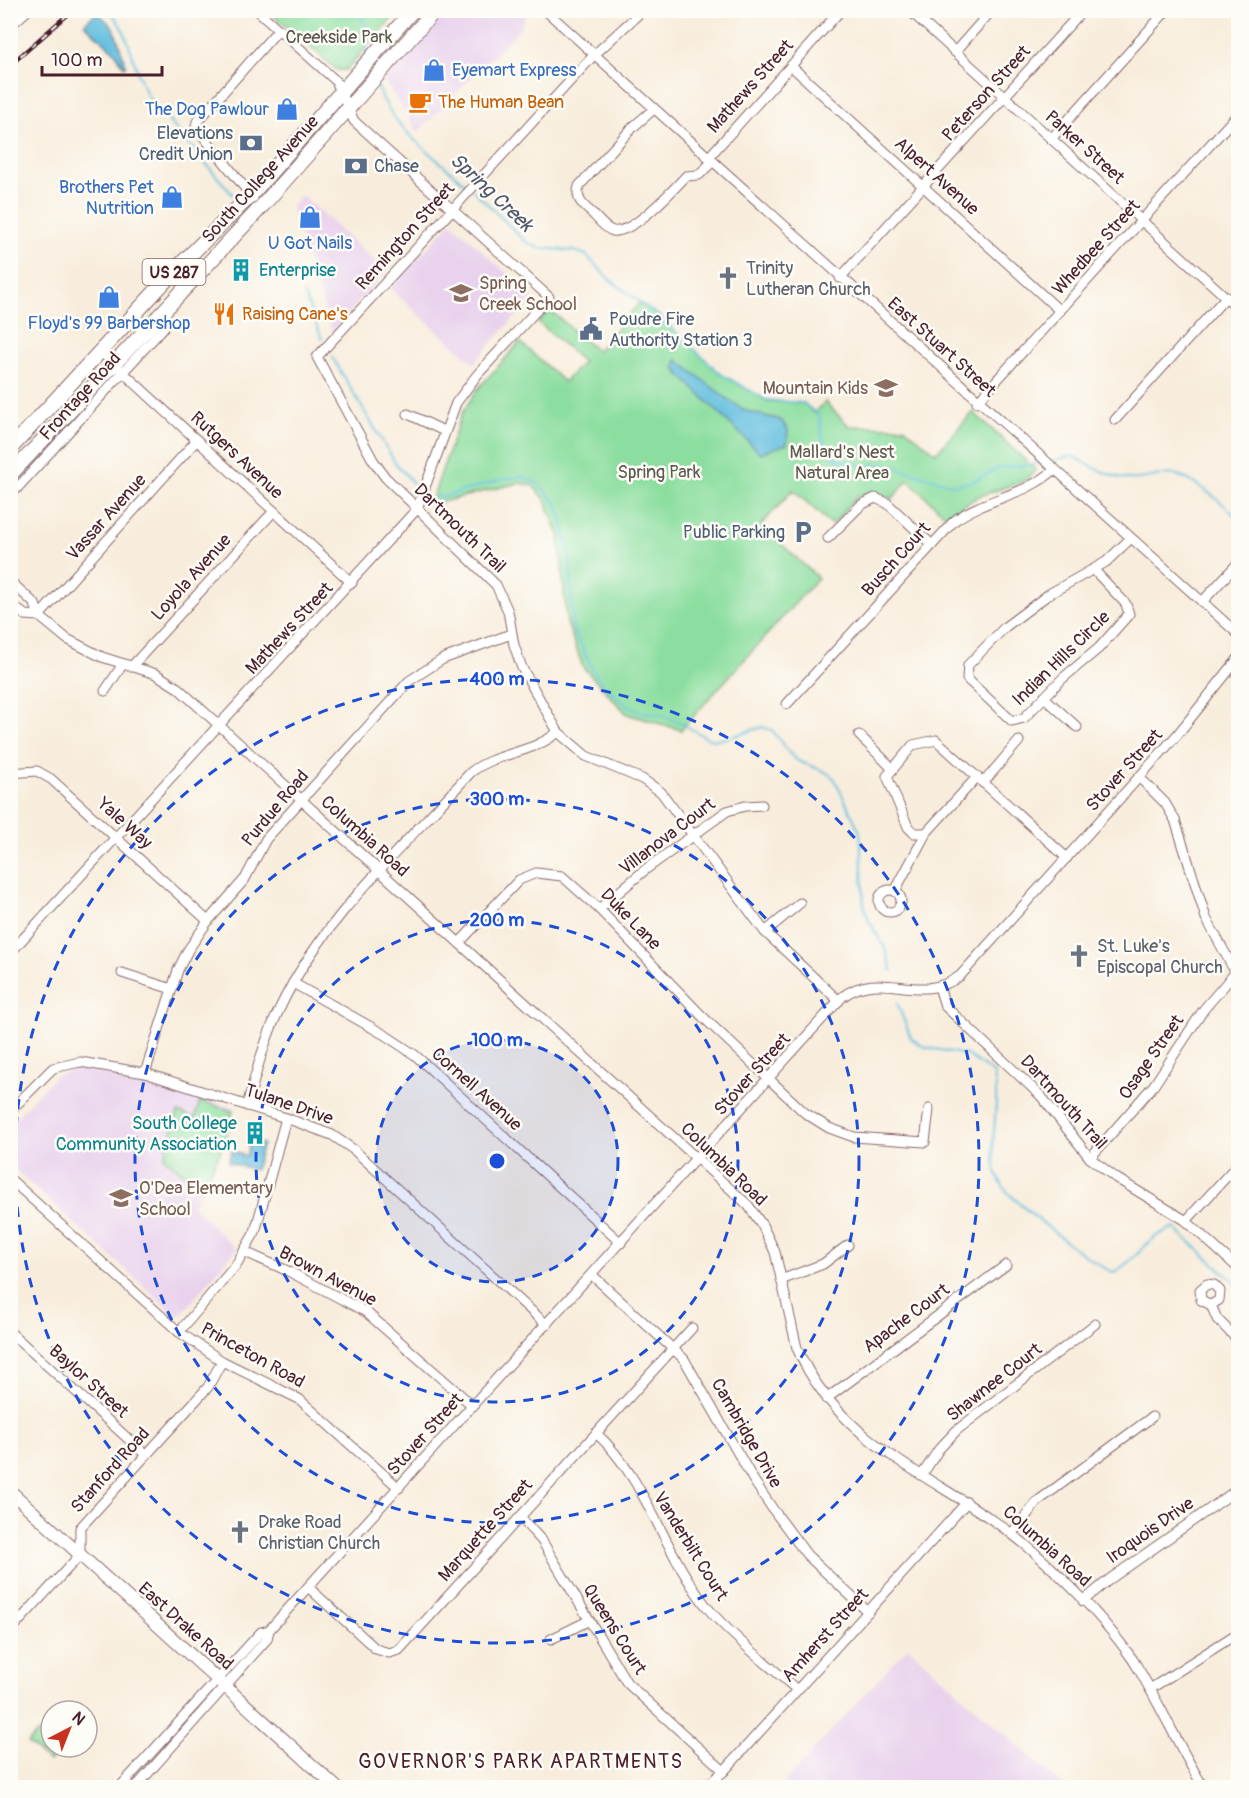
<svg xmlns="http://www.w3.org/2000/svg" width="1249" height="1798" font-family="Pangolin,sans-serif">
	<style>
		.built { fill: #e9d2ed }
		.green { fill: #8bde9f; stroke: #6a7e65; stroke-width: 1.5 }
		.water { fill: #61bedf; stroke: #566e85; stroke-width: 1.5 }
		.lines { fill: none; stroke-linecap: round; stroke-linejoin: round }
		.stream { stroke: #61bedf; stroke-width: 2 }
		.minor-casing { stroke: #876769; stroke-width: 11 }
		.major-casing { stroke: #876769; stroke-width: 14 }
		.highway-casing { stroke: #876769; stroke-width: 16 }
		.minor { stroke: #fff; stroke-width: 9 }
		.major { stroke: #fff; stroke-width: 12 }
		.highway { stroke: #fff; stroke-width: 14 }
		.rail-casing { stroke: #4a1f2b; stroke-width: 4.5 }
		.rail { stroke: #fdfcf7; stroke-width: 2; stroke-dasharray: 7; stroke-linecap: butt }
		.ring { fill: none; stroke: #1d4ed8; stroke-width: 3; stroke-dasharray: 10 8 }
		.labels { text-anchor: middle; stroke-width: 5; stroke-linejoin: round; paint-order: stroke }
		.shield { fill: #fdfcf7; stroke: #806168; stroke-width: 1.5 }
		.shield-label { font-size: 16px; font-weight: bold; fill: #4a1f2b }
		.park-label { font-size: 18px; fill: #5e584e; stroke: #fdfcf7 }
		.shop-label { font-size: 18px; fill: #366cbe; stroke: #fdfcf7; text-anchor: end }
		.street-label { font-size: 18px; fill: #4a1f2b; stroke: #fdfcf7 }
		.food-label { font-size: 18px; fill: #c56008; stroke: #fdfcf7; text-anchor: start }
		.service-label { font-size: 18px; fill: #4e5e75; stroke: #fdfcf7; text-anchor: end }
		.worship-label { font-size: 18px; fill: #5b616d; stroke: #fdfcf7; text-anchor: start }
		.culture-label { font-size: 18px; fill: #0d838f; stroke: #fdfcf7; text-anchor: start }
		.education-label { font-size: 18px; fill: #785e54; stroke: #fdfcf7; text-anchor: start }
		.water-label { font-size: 20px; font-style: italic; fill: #52576a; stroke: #fdfcf7 }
		.neighbourhood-label { font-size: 20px; letter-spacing: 1.5px; fill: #4a1f2b; stroke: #fdfcf7 }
		.centre { fill: #1d4ed8; stroke: #fdfcf7; stroke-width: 3 }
		.ring-label { font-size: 18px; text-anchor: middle; font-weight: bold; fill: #1d4ed8; stroke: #fdfcf7; stroke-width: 5; stroke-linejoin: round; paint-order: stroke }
	</style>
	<rect width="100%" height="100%" fill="#fdfcf7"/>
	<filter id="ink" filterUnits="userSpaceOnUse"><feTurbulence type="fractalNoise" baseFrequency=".0167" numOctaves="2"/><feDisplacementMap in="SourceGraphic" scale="12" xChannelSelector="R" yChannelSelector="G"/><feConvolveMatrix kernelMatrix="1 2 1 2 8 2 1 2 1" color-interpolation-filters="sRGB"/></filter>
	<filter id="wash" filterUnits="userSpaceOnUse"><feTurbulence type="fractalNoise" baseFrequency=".008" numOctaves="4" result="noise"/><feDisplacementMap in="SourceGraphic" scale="24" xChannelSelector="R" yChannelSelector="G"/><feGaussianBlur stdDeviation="1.35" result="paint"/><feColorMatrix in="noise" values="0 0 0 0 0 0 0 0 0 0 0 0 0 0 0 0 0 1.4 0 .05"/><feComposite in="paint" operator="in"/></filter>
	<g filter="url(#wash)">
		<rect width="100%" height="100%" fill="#f8eddc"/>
		<g class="built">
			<path d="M446,10L527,11L520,28L418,132L383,79Z"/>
			<path d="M302,195L386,272L332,331L291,207Z"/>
			<path d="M451,222L533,297L474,363L390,289Z"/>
			<path d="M75,1067L141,1080L234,1108L225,1141L209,1179L192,1206L236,1249L181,1315L177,1316L11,1166L10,1124L54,1077Z"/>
			<path d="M908,1647L1064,1787H780Z"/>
		</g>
		<g class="green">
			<path d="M268,11H399L346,70H337Z"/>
			<path d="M639,303L658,315L721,374L768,401L804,403L814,413L825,402L849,426L904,427L936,453L973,412L1036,470L1026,480L977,497L946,516L908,480L892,499C861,481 852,503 832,525L793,490L761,525L818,578L681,730L627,714L583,667L567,623L559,535L545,499L532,485L518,483L430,505L462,413L477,390L520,342L564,382L583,362L538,322L550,310L597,351Z"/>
			<path d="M200,1101L233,1111L225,1141L202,1190L164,1157L178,1112L195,1118Z"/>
			<path d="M37,1733L58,1752L49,1762L28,1743Z"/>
		</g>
		<g class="water">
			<path d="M97,12L114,28L126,65L124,67L115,52L84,24Z"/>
			<path d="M677,360L730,401L746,411L781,420L788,430L787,444L760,453L680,375L675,367Z"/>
			<path d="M251,1140L263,1144L255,1170L228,1162L232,1151L246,1156Z"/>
		</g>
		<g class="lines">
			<g class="stream">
				<path d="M109,10C133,35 132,70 149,98L233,195"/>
				<path d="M357,10L370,33L366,46L367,53"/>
				<path d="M377,85C392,130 436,157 470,188"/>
				<path d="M474,191L526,242L539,248L574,251L586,255L609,279L657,315L721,374L767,400L803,403L819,415L823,440L835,458L862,466L884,464L953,485L971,482L999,468L1043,463"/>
				<path d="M304,294L322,339"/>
				<path d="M332,357L396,464L414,484"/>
				<path d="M1052,461L1072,456C1090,465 1108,477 1128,479C1147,482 1163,469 1182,477C1203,486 1222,503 1238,518"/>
				<path d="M436,496L443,497L504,479L521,477L536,482L556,503L562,517L570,563L573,629L594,672L604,685L625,704L640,712L658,714L677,721L711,740L728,738L762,727L772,730L789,753L798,761L824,771L834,778L860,832L864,906L869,921L885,948L892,971"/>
				<path d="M897,1003L911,1038L924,1047L967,1055L994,1074C1001,1106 988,1139 996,1171C997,1176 1001,1183 1004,1188C1017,1204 1096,1268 1114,1272C1137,1261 1146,1236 1174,1228L1238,1285"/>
			</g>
		</g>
	</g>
	<g filter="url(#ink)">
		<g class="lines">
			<g class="minor-casing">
				<g id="minor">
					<path d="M545,10L1238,634"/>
					<path d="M643,10L594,55L317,357L373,460L385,477L496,585L508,611L514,645L522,668L558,732L586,756L642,779L661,792L765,932L839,1001"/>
					<path d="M909,10L1238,308"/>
					<path d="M10,26L28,10"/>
					<path d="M955,52L992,10"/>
					<path d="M791,66L1060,311"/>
					<path d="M654,109L633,127L579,186C575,199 583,205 592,213C597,218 605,229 613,231C633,234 673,190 686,176L699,175L712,162"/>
					<path d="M1051,139L1167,10"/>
					<path d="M708,158L841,10"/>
					<path d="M253,198L196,127L197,122L278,30"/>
					<path d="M840,278L1083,10"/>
					<path d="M100,351L352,583"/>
					<path d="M977,402L1238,114"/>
					<path d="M408,414L444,431"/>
					<path d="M1115,420L1226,297"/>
					<path d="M10,496L164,327L155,319"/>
					<path d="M828,538L861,505L875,498L887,503L931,544"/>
					<path d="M1094,570L1126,604L1129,614L1099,648L1063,678L1024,718L1012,721L967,679L968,665L1005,627L1049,594L1106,562L1130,539"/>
					<path d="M10,581L35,604L39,616L67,639L102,657L156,674L178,688L748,1205L762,1225L775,1252L797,1348C842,1454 955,1481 1035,1553C1070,1584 1106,1621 1133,1660C1159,1701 1178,1746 1204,1788"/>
					<path d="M1202,602L1238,563"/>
					<path d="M10,604L25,615L39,616"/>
					<path d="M39,616L197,440"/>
					<path d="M132,666L274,511"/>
					<path d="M105,691L123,664"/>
					<path d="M1044,697L1077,727"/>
					<path d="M787,704L954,521C985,498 1025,496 1054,470"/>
					<path d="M859,735L893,769"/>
					<path d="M10,773L37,771L51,779L208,921"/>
					<path d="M977,777L926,833H914L908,827L887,776L913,745L936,740L1067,858"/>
					<path d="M1140,778L1165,803L1175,820L1206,918L1238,977"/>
					<path d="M983,783L1019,741"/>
					<circle cx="890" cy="901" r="11"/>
					<path d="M895,891L926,833"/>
					<path d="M599,909L646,869L727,811L745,806L762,805"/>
					<path d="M765,932L800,903"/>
					<path d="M459,943L519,880L536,873L562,876L599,909L702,1016L805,1113L829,1128L854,1137L925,1142L929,1109"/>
					<path d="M10,953L417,509L456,403L477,375L549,297L354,121L336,81L257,10"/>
					<path d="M122,973L172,989"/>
					<path d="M293,983L385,1035L415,1055L621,1243"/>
					<path d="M939,987L945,1006L1041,1096L1090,1158L1116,1178L1185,1220L1238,1268"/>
					<path d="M145,1073L178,970L188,950L208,921L245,879L266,839L409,681L443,659L511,634"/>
					<path d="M247,1106C256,1073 264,1041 279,1010C320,921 405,845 471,772C497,752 532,754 558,732"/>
					<path d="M10,1111L53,1068L80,1062L145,1073L286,1118L332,1135L354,1150L547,1325"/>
					<path d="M1090,1158L1154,1085L1204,1009L1235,973"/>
					<path d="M10,1179L179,1332L222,1361L299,1399L399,1488"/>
					<path d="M1186,1221L1238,1164"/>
					<path d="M245,1252L290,1272L366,1312L473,1406"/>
					<path d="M592,1275L684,1359L754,1481L772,1508L807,1555L868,1612"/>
					<path d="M781,1280L823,1264L848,1245"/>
					<path d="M1211,1305L1219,1300L1220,1291L1214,1285L1207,1284L1200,1290L1201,1300L1211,1305L1217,1319L1238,1340"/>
					<path d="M10,1332L146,1455"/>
					<path d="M179,1332L236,1265L255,1232L286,1118"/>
					<path d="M826,1399L1006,1265"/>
					<path d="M596,1433C649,1481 665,1559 712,1613C737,1641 769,1665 797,1690"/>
					<path d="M922,1475L939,1449L957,1430L1095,1324"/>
					<path d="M520,1517L542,1541L627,1683L724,1771"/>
					<path d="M1012,1533L1038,1501L1152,1417"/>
					<path d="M308,1587L376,1649L389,1653L399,1650L692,1328"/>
					<path d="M1083,1601L1110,1579L1238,1489"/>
					<path d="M10,1631L80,1555V1528L208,1387L222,1361"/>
					<path d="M551,1639L588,1621"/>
					<path d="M1150,1689L1238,1633"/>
					<path d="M119,1788L261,1632L269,1630"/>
					<path d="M135,1788L267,1639L269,1630L842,997C882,967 918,1006 960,976L1177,735L1238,659"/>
					<path d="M704,1788L724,1771L967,1502"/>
				</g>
			</g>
			<g class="major-casing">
				<path id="major" d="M10,1491L337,1788"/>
			</g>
			<g class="highway-casing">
				<g id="highway">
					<path d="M10,449L179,266L250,196L413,10"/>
					<path d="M10,475L263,205L435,10"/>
				</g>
			</g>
			<use href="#minor" class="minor"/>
			<use href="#major" class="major"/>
			<use href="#highway" class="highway"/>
			<g class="rail-casing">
				<path id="rail" d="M10,65L73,10"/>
			</g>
			<use href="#rail" class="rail"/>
		</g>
	</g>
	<circle cx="497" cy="1161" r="121" fill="#1d4ed8" fill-opacity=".12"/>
	<g class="ring">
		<circle cx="497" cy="1161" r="121"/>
		<circle cx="497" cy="1161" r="241"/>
		<circle cx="497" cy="1161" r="362"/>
		<circle cx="497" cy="1161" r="482"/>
	</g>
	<defs>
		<g id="shop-bare" transform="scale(1.8)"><path d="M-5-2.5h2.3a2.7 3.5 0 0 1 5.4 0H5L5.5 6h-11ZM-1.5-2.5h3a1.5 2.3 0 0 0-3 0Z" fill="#3f7fe0" stroke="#fdfcf7" stroke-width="2.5" paint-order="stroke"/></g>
		<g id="cafe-bare" transform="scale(1.8)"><path d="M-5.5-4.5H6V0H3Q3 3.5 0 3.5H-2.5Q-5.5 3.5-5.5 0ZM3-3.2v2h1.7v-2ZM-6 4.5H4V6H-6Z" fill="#e8710a" stroke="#fdfcf7" stroke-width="2.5" paint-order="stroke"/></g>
		<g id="bank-bare" transform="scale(1.8)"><path d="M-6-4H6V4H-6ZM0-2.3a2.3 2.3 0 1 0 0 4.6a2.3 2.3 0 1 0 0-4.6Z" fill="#5c6f8a" stroke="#fdfcf7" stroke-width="2.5" paint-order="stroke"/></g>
		<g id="building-bare" transform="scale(1.8)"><path d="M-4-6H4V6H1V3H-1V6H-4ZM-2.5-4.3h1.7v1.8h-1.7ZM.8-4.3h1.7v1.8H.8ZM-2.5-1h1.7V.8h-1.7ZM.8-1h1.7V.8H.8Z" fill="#0f9aa8" stroke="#fdfcf7" stroke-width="2.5" paint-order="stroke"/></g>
		<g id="church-bare" transform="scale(1.8)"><path d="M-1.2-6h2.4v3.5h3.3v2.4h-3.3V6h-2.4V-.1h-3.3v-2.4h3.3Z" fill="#6b7280" stroke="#fdfcf7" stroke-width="2.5" paint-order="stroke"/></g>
		<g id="school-bare" transform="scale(1.8)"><path d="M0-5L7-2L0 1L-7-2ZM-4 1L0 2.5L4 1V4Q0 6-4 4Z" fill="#8d6e63" stroke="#fdfcf7" stroke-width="2.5" paint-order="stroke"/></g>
		<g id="restaurant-bare" transform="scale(1.8)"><path d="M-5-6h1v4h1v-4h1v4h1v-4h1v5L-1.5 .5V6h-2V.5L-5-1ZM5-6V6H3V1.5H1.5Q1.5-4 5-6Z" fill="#e8710a" stroke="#fdfcf7" stroke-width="2.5" paint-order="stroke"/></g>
		<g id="civic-bare" transform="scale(1.8)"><path d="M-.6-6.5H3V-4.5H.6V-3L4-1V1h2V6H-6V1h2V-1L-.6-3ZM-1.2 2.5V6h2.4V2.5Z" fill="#5c6f8a" stroke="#fdfcf7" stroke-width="2.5" paint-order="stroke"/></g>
		<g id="parking-bare" transform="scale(1.8)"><path d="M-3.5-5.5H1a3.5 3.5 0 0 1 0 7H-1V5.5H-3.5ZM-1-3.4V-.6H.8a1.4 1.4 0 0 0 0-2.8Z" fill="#5c6f8a" stroke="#fdfcf7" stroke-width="2.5" paint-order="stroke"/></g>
	</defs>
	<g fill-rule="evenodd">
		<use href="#shop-bare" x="434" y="70"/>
		<use href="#cafe-bare" x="420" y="102"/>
		<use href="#shop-bare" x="287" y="109"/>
		<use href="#bank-bare" x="251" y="143"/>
		<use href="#bank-bare" x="356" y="166"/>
		<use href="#shop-bare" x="172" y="197"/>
		<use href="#shop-bare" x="310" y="217"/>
		<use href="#building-bare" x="241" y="270"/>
		<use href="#church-bare" x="728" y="278"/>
		<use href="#school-bare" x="461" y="293"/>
		<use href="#shop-bare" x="109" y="297"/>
		<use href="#restaurant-bare" x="224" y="314"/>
		<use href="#civic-bare" x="591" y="329"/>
		<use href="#school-bare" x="886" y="388"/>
		<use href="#parking-bare" x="803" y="532"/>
		<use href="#church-bare" x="1079" y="956"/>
		<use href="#building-bare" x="255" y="1133"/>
		<use href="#school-bare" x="121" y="1198"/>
		<use href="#church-bare" x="240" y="1532"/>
	</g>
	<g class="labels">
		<rect class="shield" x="142.5" y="259" width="63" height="26" rx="4.5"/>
		<g class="shield-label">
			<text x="174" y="278">US 287</text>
		</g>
		<g class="park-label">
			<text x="339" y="43">Creekside Park</text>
			<text x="842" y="458">Mallard's Nest<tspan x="842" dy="21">Natural Area</tspan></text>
			<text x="659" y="478">Spring Park</text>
		</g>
		<g class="shop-label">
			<text x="452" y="76" text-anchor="start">Eyemart Express</text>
			<text x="269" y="115">The Dog Pawlour</text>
			<text x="154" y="193">Brothers Pet<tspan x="154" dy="21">Nutrition</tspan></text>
			<text x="310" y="249" text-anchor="middle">U Got Nails</text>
			<text x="109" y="329" text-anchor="middle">Floyd's 99 Barbershop</text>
		</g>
		<g class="street-label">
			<text transform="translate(750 86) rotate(-48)" y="6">Mathews Street</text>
			<text transform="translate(986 93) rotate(-48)" y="6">Peterson Street</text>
			<text transform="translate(1085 147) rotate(42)" y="6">Parker Street</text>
			<text transform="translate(937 176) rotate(42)" y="6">Alpert Avenue</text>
			<text transform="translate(260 179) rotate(-48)" y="6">South College Avenue</text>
			<text transform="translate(405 236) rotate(-48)" y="6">Remington Street</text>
			<text transform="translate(1096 247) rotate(-48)" y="6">Whedbee Street</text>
			<text transform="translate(942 347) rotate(42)" y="6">East Stuart Street</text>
			<text transform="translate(80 396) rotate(-48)" y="6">Frontage Road</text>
			<text transform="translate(237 455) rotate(43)" y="6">Rutgers Avenue</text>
			<text transform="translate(106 517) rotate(-48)" y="6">Vassar Avenue</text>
			<text transform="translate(460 528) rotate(44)" y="6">Dartmouth Trail</text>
			<text transform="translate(896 559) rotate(-48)" y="6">Busch Court</text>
			<text transform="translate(191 577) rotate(-48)" y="6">Loyola Avenue</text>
			<text transform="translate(289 628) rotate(-47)" y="6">Mathews Street</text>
			<text transform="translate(1061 658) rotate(-44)" y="6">Indian Hills Circle</text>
			<text transform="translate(1124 770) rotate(-48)" y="6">Stover Street</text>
			<text transform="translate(275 808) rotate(-50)" y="6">Purdue Road</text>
			<text transform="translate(125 823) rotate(42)" y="6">Yale Way</text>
			<text transform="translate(365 836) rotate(42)" y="6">Columbia Road</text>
			<text transform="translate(667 836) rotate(-37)" y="6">Villanova Court</text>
			<text transform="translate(631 919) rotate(46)" y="6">Duke Lane</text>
			<text transform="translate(1151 1057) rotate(-55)" y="6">Osage Street</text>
			<text transform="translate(752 1074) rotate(-48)" y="6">Stover Street</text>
			<text transform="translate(477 1089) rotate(42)" y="6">Cornell Avenue</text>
			<text transform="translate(1064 1102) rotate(48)" y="6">Dartmouth Trail</text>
			<text transform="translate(289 1104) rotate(19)" y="6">Tulane Drive</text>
			<text transform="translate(724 1164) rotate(44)" y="6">Columbia Road</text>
			<text transform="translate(328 1276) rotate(28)" y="6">Brown Avenue</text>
			<text transform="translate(906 1318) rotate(-37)" y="6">Apache Court</text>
			<text transform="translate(253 1355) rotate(29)" y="6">Princeton Road</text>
			<text transform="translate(89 1381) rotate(42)" y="6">Baylor Street</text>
			<text transform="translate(994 1382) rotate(-38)" y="6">Shawnee Court</text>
			<text transform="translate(747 1433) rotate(60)" y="6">Cambridge Drive</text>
			<text transform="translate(425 1434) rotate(-48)" y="6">Stover Street</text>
			<text transform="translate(110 1470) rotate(-48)" y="6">Stanford Road</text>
			<text transform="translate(485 1530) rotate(-48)" y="6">Marquette Street</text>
			<text transform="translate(1150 1530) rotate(-35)" y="6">Iroquois Drive</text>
			<text transform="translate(691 1546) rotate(58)" y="6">Vanderbilt Court</text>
			<text transform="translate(1047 1546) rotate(42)" y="6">Columbia Road</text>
			<text transform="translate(186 1626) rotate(42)" y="6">East Drake Road</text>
			<text transform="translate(615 1629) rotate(58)" y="6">Queens Court</text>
			<text transform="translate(825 1635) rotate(-48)" y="6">Amherst Street</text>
		</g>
		<g class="food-label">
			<text x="438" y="108">The Human Bean</text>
			<text x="242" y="320">Raising Cane's</text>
		</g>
		<g class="service-label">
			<text x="233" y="139">Elevations<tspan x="233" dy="21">Credit Union</tspan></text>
			<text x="374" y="172" text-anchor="start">Chase</text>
			<text x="609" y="325" text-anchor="start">Poudre Fire<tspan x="609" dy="21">Authority Station 3</tspan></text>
			<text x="785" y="538">Public Parking</text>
		</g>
		<g class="worship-label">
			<text x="746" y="274">Trinity<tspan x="746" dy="21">Lutheran Church</tspan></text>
			<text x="1097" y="952">St. Luke's<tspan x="1097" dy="21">Episcopal Church</tspan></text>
			<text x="258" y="1528">Drake Road<tspan x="258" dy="21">Christian Church</tspan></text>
		</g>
		<g class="culture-label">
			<text x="259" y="276">Enterprise</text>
			<text x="237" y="1129" text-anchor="end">South College<tspan x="237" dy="21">Community Association</tspan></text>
		</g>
		<g class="education-label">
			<text x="479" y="289">Spring<tspan x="479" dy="21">Creek School</tspan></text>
			<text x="868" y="394" text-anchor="end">Mountain Kids</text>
			<text x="139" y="1194">O'Dea Elementary<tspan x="139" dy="21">School</tspan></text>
		</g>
		<g class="water-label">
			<text transform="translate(492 192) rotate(43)" y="7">Spring Creek</text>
		</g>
		<g class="neighbourhood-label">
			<text x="521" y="1768">GOVERNOR'S PARK APARTMENTS</text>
		</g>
	</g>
	<circle cx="497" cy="1161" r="9" class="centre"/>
	<g class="ring-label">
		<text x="497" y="685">400 m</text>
		<text x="497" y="805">300 m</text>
		<text x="497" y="926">200 m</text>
		<text x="497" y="1046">100 m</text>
	</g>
	<rect width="1249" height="1798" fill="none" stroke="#fdfcf7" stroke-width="36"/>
	<g transform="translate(69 1729) rotate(42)"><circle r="28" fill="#fdfcf7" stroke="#b5a4a5" stroke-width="1.5"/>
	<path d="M0-4.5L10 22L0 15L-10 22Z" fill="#c8321e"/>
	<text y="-9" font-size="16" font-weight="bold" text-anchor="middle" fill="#4a1f2b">N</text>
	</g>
	<path d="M42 66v9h120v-9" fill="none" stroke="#4a1f2b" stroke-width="3"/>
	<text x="51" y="66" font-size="18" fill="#4a1f2b" stroke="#fdfcf7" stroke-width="4.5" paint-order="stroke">100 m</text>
</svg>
